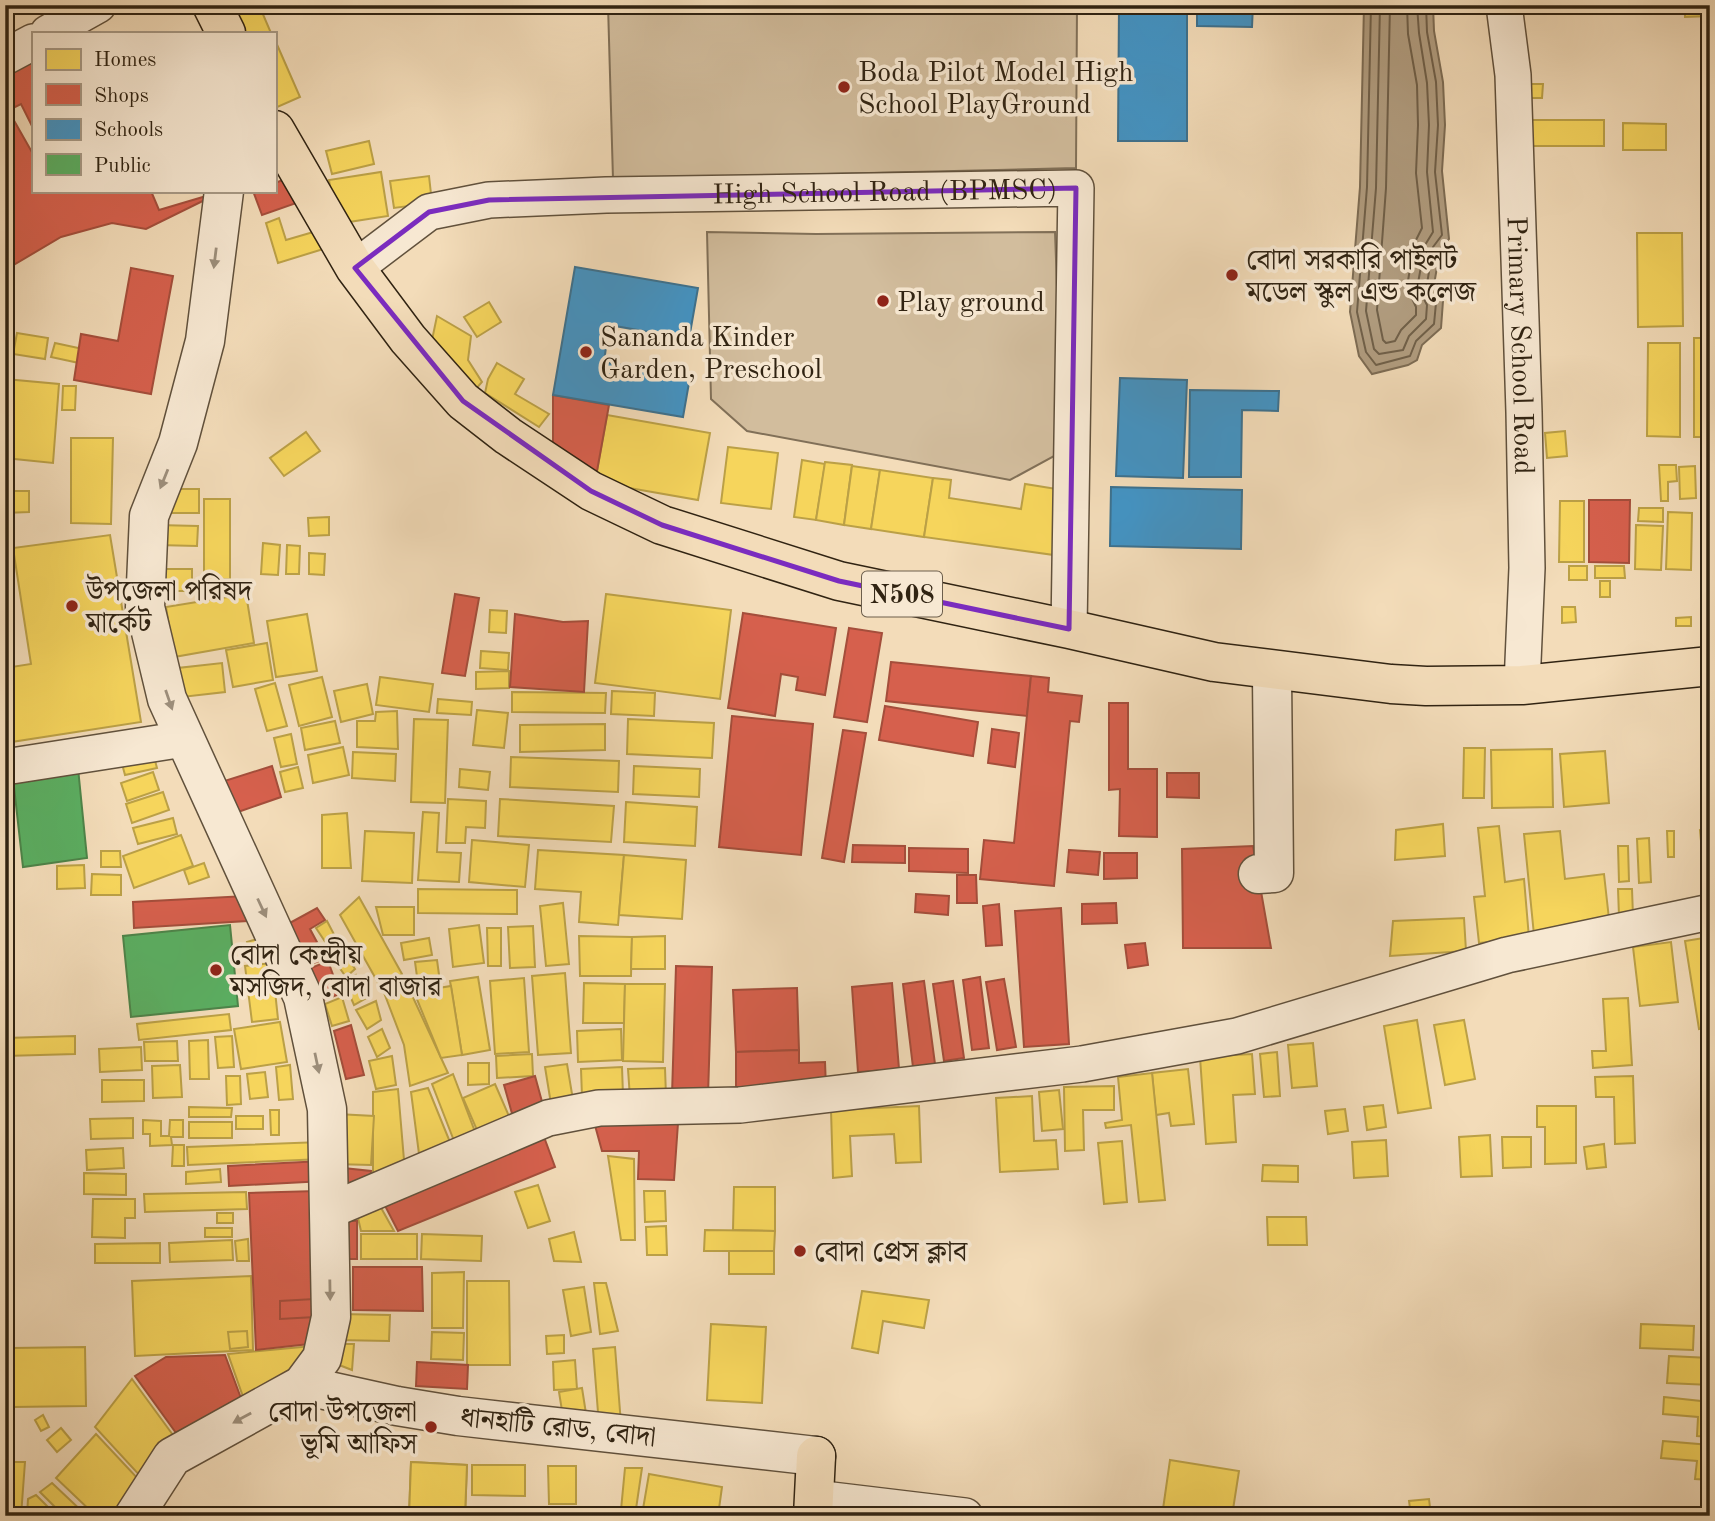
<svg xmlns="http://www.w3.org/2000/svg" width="1715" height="1521" font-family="'Old Standard TT','Noto Serif Bengali',serif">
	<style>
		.green { fill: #d2bd9d; stroke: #817058; stroke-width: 2 }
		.water { fill: #b19d80; stroke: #7d6c54; stroke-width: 2 }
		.homes { fill: #f6d55c; stroke: #bba046; stroke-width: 2 }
		.shops { fill: #d6604d; stroke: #a44e3b; stroke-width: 2 }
		.schools { fill: #4393c3; stroke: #3d718e; stroke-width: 2 }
		.public { fill: #5aae61; stroke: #4d8449; stroke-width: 2 }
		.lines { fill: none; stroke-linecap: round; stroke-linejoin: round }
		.shore { stroke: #706049; stroke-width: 2 }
		.minor-casing { stroke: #61513c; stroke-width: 38 }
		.tertiary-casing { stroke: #61513c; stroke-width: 41 }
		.primary-casing { stroke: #302312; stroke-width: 41 }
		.trunk-casing { stroke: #302312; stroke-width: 41 }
		.minor { stroke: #f7e8d2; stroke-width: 35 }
		.tertiary { stroke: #f7e8d2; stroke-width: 38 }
		.primary { stroke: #f3dcb9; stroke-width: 38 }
		.trunk { stroke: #f3dcb9; stroke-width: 38 }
		.oneway { fill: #9d8f7c }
		.marked { fill: none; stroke: #7b2cbf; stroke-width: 5; stroke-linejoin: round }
		.poi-dot { fill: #8f2418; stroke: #f7e8d2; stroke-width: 2.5 }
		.labels { text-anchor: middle; stroke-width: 7; stroke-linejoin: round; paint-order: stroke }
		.shield { fill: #f7e8d2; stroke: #6c5e4c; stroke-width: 2 }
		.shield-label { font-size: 26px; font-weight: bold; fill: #302312 }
		.poi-label { font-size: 28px; fill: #302312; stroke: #f7e8d2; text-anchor: start }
		.street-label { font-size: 28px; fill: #302312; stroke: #f7e8d2 }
	</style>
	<rect width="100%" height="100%" fill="#f3dcb9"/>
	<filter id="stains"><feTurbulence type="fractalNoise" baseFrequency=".00286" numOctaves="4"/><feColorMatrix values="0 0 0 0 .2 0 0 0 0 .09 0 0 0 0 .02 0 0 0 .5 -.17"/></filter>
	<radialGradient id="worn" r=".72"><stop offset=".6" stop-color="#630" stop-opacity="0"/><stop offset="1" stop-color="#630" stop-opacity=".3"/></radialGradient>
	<g class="green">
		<path d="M608,5H1077L1076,168L613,179Z"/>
		<path d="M707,232L816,234L1055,232L1060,368L1058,454L1010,480L747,431L711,399Z"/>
	</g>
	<path class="water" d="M1364,5H1433L1434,31L1443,82L1445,125L1442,171L1449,239L1440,249L1434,285L1443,301L1441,328L1422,345L1417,360L1408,365L1372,374L1359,356L1350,312L1360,187Z"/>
	<g class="homes">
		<path d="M226,5H259L271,33H239Z"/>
		<path d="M1707,5H1710V16L1685,17V8H1707Z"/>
		<path d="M275,40L300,97L275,108Z"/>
		<path d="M1513,84H1543L1542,98H1513Z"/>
		<rect x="1504" y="120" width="100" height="26"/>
		<path d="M1623,123L1666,124V150H1623Z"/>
		<path d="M369,141L374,164L332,174L326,151Z"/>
		<path d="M381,172L388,216L336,224L329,180Z"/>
		<path d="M429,176L432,203L394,208L390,181Z"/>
		<path d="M76,195L86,212L61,227L51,210Z"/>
		<path d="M279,218L286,240L327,228L333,246L278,263L266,223Z"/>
		<path d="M1637,233H1682L1683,326L1638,327Z"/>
		<path d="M489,302L501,322L477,337L464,317Z"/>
		<path d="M437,316L471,336L468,360L482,382L475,390L432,340Z"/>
		<path d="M17,333L48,338L45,359L13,354Z"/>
		<rect x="1694" y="338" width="16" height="99"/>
		<path d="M55,343L83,349L79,363L51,357Z"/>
		<path d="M1648,343H1680V437L1647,436Z"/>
		<path d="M497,363L524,379L515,394L549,414L539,427L485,393L488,379Z"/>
		<path d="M5,379L59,384L53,463L5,458Z"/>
		<path d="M63,386H76L75,410H62Z"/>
		<path d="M607,415L710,433L698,500L595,482Z"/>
		<path d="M1565,431L1567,456L1547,458L1545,433Z"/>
		<path d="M306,432L320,451L284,476L270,458Z"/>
		<path d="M71,438H113L111,524L71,523Z"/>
		<path d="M728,447L778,453L771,509L721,503Z"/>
		<path d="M802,460L825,464L816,520L794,517Z"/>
		<path d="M825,462L852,465L844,525L816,520Z"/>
		<path d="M1659,465H1676L1677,481L1668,482V501H1661Z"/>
		<path d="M852,466L880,470L871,529L844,525Z"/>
		<path d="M1695,466L1696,498L1680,499L1679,467Z"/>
		<path d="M1703,467H1710V496H1704Z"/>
		<path d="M880,470L933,478L924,537L871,529Z"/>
		<path d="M933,478L951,480L949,498L1021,509L1025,484L1063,490L1054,555L924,537Z"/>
		<rect x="171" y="489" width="28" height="24"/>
		<path d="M5,491H29V512L5,513Z"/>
		<path d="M204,499H230V579L204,580Z"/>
		<path d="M1560,501H1584V562H1559Z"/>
		<path d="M1639,508H1663V522L1638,521Z"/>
		<path d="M1668,512L1692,513L1691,570L1666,569Z"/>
		<path d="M329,517V535L309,536L308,518Z"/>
		<path d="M157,525L198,526L197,546L157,545Z"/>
		<path d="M1636,525L1663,526L1661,570L1635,569Z"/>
		<path d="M110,535L141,722L5,743V668L31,664L13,548Z"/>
		<path d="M263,543L280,545L278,575L261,574Z"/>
		<path d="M287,545L300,546L299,574H286Z"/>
		<path d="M309,553L325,554L324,575L309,574Z"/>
		<rect x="1569" y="566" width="18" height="14"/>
		<path d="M1595,566H1624L1625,578H1595Z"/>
		<rect x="157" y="569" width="35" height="22"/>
		<rect x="1600" y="581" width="10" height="16"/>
		<path d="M246,594L254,643L174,657L166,607Z"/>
		<path d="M606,594L731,610L720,699L595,683Z"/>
		<path d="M1562,607H1575L1576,622L1562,623Z"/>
		<path d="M490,610L507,611L506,633L489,632Z"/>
		<path d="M307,614L317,671L276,677L267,621Z"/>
		<path d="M1691,617V626H1676V618Z"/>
		<path d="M267,643L273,680L233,687L226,650Z"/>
		<path d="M481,651L509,653L508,670L480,668Z"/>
		<path d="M222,663L225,692L182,697L178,668Z"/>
		<path d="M509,671V688L476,689V672Z"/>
		<path d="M322,677L332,717L299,726L289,685Z"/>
		<path d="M380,677L433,684L429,712L376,705Z"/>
		<path d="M275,683L287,726L267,731L255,689Z"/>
		<path d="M367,684L373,714L341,722L334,691Z"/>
		<path d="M612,691L655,693L654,716L611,714Z"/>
		<path d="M512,692L606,693L605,713L512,712Z"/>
		<path d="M438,699L472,702L471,715L437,713Z"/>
		<path d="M477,710L508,713L504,748L473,745Z"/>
		<path d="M397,711L398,749L357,747V721H375L376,712Z"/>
		<path d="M414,719L448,720L445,803L411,802Z"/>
		<path d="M628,719L714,723L712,758L627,754Z"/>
		<path d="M335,721L340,743L305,750L301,728Z"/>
		<path d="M605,724V750L520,752V725Z"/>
		<path d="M291,734L297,764L281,767L274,738Z"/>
		<path d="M1710,746V778H1705L1703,747Z"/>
		<path d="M343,747L349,775L313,783L308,755Z"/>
		<path d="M1464,748H1485L1484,798H1463Z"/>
		<path d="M1552,749L1553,807L1492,808L1491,750Z"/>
		<path d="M1605,751L1609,803L1564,807L1560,754Z"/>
		<path d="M353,752L396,754L395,781L352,778Z"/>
		<path d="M153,753L157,768L125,775L121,760Z"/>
		<path d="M511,757L619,761L618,792L510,787Z"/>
		<path d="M634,766L700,769L699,797L633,794Z"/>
		<path d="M298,767L303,788L285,792L280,772Z"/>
		<path d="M460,769L490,772L488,790L459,787Z"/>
		<path d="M153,772L159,790L127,801L121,783Z"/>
		<path d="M163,792L169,810L132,823L126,804Z"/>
		<path d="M448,799L486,801L485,828L466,827L465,843H446Z"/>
		<path d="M500,799L614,806L611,842L498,836Z"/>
		<path d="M626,802L697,807L695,846L624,842Z"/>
		<path d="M423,812L439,813L437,852L461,853L459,882L418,880Z"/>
		<path d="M347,813L351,868H322V815Z"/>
		<path d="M173,818L177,834L138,844L133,828Z"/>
		<path d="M1443,824L1445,856L1395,860L1396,830Z"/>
		<path d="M1499,826L1505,882L1524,879L1529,938L1479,943L1474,897L1485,896L1478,828Z"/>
		<path d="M1710,828V851L1702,852L1700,830Z"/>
		<path d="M365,831L414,833L412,883L362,881Z"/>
		<path d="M1560,831L1565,879L1604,874L1610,928L1534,935L1524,834Z"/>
		<path d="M1667,831H1674V857H1668Z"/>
		<path d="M181,835L193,866L134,888L123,856Z"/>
		<path d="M1649,838L1651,882L1639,883L1637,839Z"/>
		<path d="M472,840L529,845L525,887L469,882Z"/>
		<path d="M1618,846H1628L1629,881L1619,882Z"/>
		<path d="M538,850L624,855L618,925L579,922L581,892L535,889Z"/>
		<path d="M101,851H120L121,867H101Z"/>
		<path d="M624,855L686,860L682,919L619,915Z"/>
		<path d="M204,863L209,877L189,884L184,870Z"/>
		<path d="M84,865L85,888L57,889V866Z"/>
		<path d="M92,874L121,875V895H91Z"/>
		<path d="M418,889L517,890V914L418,913Z"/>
		<path d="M1618,889H1632L1633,916H1619Z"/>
		<path d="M359,897L402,974L381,988L340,915Z"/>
		<path d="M563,903L569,964L546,966L540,906Z"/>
		<path d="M376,907H414V935H383Z"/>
		<path d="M1464,918L1466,951L1390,956L1393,921Z"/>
		<path d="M327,921L340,946L332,952L316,928Z"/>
		<path d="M479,925L484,963L453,967L449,929Z"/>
		<path d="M533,926L535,967L510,968L508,927Z"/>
		<path d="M487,928H501V966H488Z"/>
		<path d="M579,936L632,937L631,976H580Z"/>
		<path d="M665,936V969H631L632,937Z"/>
		<path d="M1710,937V1027L1699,1029L1685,941Z"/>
		<path d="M260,938L263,957L250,959L247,942Z"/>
		<path d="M429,938L432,955L404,960L401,943Z"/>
		<path d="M1671,942L1678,1002L1640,1006L1633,947Z"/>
		<path d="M342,949L355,969L346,977L332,957Z"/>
		<path d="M437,960L440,982L418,984L415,962Z"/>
		<path d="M272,963L278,1019L252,1022L245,966Z"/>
		<path d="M565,973L571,1053L538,1055L532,976Z"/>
		<path d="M356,975L368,997L354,1005L344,982Z"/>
		<path d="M478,977L490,1050L462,1055L450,981Z"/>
		<path d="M404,978L448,1073L410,1086L404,1045L383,990Z"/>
		<path d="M524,978L529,1052L495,1054L490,981Z"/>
		<path d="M584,983L625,984L624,1023H583Z"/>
		<path d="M625,984H665L663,1062L623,1061Z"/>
		<path d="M451,986L462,1055L441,1058L414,992Z"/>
		<path d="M342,997L349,1021L332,1026L325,1004Z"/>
		<path d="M1628,998L1632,1065L1593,1068L1592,1051H1606L1603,999Z"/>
		<path d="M376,1001L381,1020L367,1029L356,1010Z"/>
		<path d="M229,1014L231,1030L139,1040L137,1024Z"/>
		<path d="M1417,1020L1431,1108L1398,1113L1384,1026Z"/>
		<path d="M1464,1020L1475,1079L1445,1085L1434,1025Z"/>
		<path d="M280,1022L287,1062L241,1069L234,1029Z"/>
		<path d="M382,1029L390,1048L377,1057L368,1037Z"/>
		<path d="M621,1029L622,1060L578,1062L577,1031Z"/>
		<path d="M75,1036V1054L5,1056V1038Z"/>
		<path d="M232,1036L234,1067L218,1068L215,1037Z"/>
		<path d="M208,1040L209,1079H190L189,1041Z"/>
		<path d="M177,1041L178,1061H145L144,1042Z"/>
		<path d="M1313,1043L1317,1086L1292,1088L1288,1045Z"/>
		<path d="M141,1047L142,1070L100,1072L99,1049Z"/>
		<path d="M1277,1052L1280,1096L1264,1097L1260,1054Z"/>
		<path d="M532,1054L533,1076L497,1078L496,1056Z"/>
		<path d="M1252,1054L1255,1094L1233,1095L1236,1142L1206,1144L1200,1057Z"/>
		<path d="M392,1056L396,1085L376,1089L369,1061Z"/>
		<path d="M468,1063H489V1084L468,1085Z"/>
		<path d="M567,1064L573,1100L551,1104L545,1067Z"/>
		<path d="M180,1065L182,1097L153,1098L152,1066Z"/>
		<path d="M290,1065L293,1099L279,1100L276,1067Z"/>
		<path d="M622,1067L623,1095L582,1097L581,1069Z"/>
		<path d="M665,1068L666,1096L630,1098L628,1069Z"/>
		<path d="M1188,1069L1194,1124L1171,1126L1169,1113L1156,1115L1152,1073Z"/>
		<path d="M265,1072L268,1097L250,1099L247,1074Z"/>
		<path d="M1152,1073L1165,1200L1139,1202L1131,1125L1106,1128L1105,1123L1122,1120L1118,1077Z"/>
		<path d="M453,1074L477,1137L456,1146L432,1084Z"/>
		<path d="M226,1076H240L241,1104L227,1105Z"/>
		<path d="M1633,1076L1635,1143L1615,1144L1614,1097H1596L1595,1077Z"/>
		<path d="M102,1080H144V1101L102,1102Z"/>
		<path d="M495,1084L512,1123L480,1137L463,1098Z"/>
		<path d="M1114,1086V1110H1083L1084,1150L1065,1151L1064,1087Z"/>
		<path d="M428,1088L452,1147L419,1154L411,1092Z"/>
		<path d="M398,1089L405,1172L373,1189V1092Z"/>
		<path d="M1059,1090L1063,1129L1042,1131L1039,1092Z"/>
		<path d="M1032,1096L1034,1141L1056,1140L1058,1169L1000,1172L996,1098Z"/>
		<path d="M1383,1105L1386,1127L1367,1130L1364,1107Z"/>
		<path d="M919,1106L921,1162L896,1163L894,1134L850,1136L852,1176L833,1178L831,1110Z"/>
		<path d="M1537,1106H1576V1163L1545,1164V1127H1537Z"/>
		<path d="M189,1107L232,1108L231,1117H189Z"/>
		<path d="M1345,1109L1348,1131L1328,1134L1325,1111Z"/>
		<path d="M270,1110H279V1135H271Z"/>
		<path d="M337,1114L374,1116L371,1165L334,1164Z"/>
		<rect x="236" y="1116" width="27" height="13"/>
		<path d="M133,1118V1138L91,1139L90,1119Z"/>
		<path d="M143,1120L161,1121V1136H169L170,1120H183V1137H171L172,1145L150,1146V1134H143Z"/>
		<rect x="189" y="1122" width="43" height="16"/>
		<path d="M1490,1135L1492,1176L1461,1177L1459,1137Z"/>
		<path d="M1502,1137H1531V1167L1503,1168Z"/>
		<path d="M1386,1140L1388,1176L1354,1178L1352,1142Z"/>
		<path d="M1122,1141L1127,1202L1104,1204L1098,1143Z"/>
		<path d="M321,1142L322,1159L188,1165L187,1147Z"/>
		<path d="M1604,1144L1606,1167L1587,1169L1584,1147Z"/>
		<path d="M173,1145H184V1166H172Z"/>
		<path d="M123,1148L124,1168L87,1170L86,1150Z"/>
		<path d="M608,1156L634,1159L635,1240H621Z"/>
		<path d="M1263,1165L1298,1166V1182L1262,1181Z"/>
		<path d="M220,1169L221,1182L186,1184V1172Z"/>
		<path d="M84,1173L126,1174V1195L84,1194Z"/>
		<path d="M538,1185L550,1221L528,1228L515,1192Z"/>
		<path d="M734,1187H775V1231L733,1230Z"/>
		<path d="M644,1191H665L666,1221L645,1222Z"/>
		<path d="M246,1192L247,1209L145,1212L144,1194Z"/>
		<path d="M375,1197L394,1231H361L355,1205Z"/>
		<path d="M93,1199H135V1218H125V1238L92,1237Z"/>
		<rect x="217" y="1213" width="16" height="10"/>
		<path d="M1267,1217H1306L1307,1245H1268Z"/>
		<path d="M666,1226L667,1255H647L646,1227Z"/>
		<rect x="205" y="1228" width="27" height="9"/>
		<path d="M705,1230L775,1231L774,1251H704Z"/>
		<path d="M574,1232L581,1262L554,1261L549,1239Z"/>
		<rect x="361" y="1234" width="56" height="25"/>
		<path d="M422,1234L482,1236L481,1261L421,1259Z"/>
		<path d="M248,1239L249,1261H237L235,1241Z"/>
		<path d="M232,1240L233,1260L170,1262L169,1243Z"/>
		<path d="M160,1243V1263H95V1244Z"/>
		<rect x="729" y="1251" width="45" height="23"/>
		<path d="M464,1272L463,1328H432V1273Z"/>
		<path d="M251,1276L253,1350L135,1356L132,1281Z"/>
		<path d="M467,1281H509L510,1365H467Z"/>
		<path d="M594,1283H606L618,1331L600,1334Z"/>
		<path d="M584,1287L591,1332L571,1336L563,1290Z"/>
		<path d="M862,1291L929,1300L924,1328L883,1321L878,1353L852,1348Z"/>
		<path d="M340,1314L390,1315L389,1341L337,1340Z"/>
		<path d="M711,1324L766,1327L762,1403L707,1400Z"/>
		<path d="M1641,1324L1694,1326L1693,1350L1640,1348Z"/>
		<path d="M247,1331L248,1347L230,1349L228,1332Z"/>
		<path d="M432,1332L464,1333L463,1360L431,1359Z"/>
		<path d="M564,1335V1353L547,1354L546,1336Z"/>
		<path d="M337,1344H354L352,1370L334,1363Z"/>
		<path d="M323,1345L247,1408L228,1354Z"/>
		<path d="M85,1347L86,1406L13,1407L12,1348Z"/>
		<path d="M615,1347L621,1424L599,1425L593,1349Z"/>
		<path d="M1669,1356L1710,1358V1385L1667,1383Z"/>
		<path d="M575,1360L577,1389L554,1390L553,1362Z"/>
		<path d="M132,1379L181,1446L142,1478L95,1427Z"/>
		<path d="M582,1388L587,1420L564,1423L559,1392Z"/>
		<path d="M1664,1397L1710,1402V1437L1697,1436L1698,1417L1663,1414Z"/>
		<path d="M43,1415L49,1427L41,1431L35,1420Z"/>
		<path d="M61,1428L71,1440L57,1452L47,1440Z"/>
		<path d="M96,1434L141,1482L116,1516H96L56,1478Z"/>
		<path d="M1663,1441L1710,1445V1480L1695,1479L1697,1461L1661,1458Z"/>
		<path d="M1170,1460L1239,1471L1232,1516H1162Z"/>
		<path d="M5,1462H25L21,1516H5Z"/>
		<path d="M411,1462L467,1465L465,1516H409Z"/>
		<path d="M411,1462L467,1465L465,1516H409Z"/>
		<path d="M472,1465H525V1496L472,1495Z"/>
		<path d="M548,1466H576V1504H549Z"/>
		<path d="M625,1468H642L636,1509L621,1510Z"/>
		<path d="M649,1474L722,1487L718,1516H684L643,1509Z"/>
		<path d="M52,1483L87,1516H64L40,1492Z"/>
		<path d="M36,1495L57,1516H27L28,1499Z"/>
		<path d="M1429,1499L1431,1516H1411L1409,1501Z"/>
	</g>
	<g class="shops">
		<path d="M33,60V128L21,104L5,112V74Z"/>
		<path d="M12,117L33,154V191H151L159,210L223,191L146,229L112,223L61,237L5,270V121Z"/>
		<path d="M296,175L305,200L262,215L253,191H275V183Z"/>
		<path d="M131,268L173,276L151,394L74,380L81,334L118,341Z"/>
		<path d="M553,395L609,405L595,482L553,458Z"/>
		<path d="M1589,500H1630L1629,563L1589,562Z"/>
		<path d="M455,594L479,598L465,676L442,673Z"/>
		<path d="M743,613L836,628L825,695L796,690L798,677L781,674L775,716L728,708Z"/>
		<path d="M515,614L563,622L588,621L584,692L510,687Z"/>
		<path d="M849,628L882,633L867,722L834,717Z"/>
		<path d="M891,662L1031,676L1027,716L886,701Z"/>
		<path d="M1031,676L1049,678L1048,692L1082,696L1079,722L1070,721L1054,886L980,879L984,840L1014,843Z"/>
		<path d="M1109,703H1128V769H1157V837L1119,836L1120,789L1109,790Z"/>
		<path d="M885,706L978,722L973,756L879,740Z"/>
		<path d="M732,716L813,724L801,855L719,847Z"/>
		<path d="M992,729L1019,733L1015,767L988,763Z"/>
		<path d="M843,730L866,733L844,862L822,858Z"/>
		<path d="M272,766L281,797L235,813L212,785Z"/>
		<path d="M1167,773H1199V798L1167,797Z"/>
		<path d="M853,845L905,846V863L852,862Z"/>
		<path d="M1253,846L1271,948H1183L1182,849Z"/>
		<path d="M909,848L968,849V873L909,871Z"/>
		<path d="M1069,850L1100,852L1098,875L1067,872Z"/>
		<path d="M1104,853H1137V878L1104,879Z"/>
		<path d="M957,875H976L977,903H957Z"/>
		<path d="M916,894L949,896L948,915L915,912Z"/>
		<path d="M246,896L247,921L134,928L133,902Z"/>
		<path d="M1116,903L1117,923L1082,924V904Z"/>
		<path d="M999,904L1002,945L986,946L983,906Z"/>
		<path d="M317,908L325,920L310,929L326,959L310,964L288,924Z"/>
		<path d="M1061,908L1069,1044L1024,1047L1015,911Z"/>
		<path d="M1145,943L1148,965L1128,968L1125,945Z"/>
		<path d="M328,961L340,994L323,1000L311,968Z"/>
		<path d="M676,966L712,967L708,1096L672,1095Z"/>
		<path d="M980,977L989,1048L972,1050L963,980Z"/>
		<path d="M1004,979L1016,1047L997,1050L986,982Z"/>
		<path d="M924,981L935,1064L913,1067L903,984Z"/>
		<path d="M953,981L964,1058L944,1061L933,984Z"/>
		<path d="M892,983L899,1069L858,1072L852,987Z"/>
		<path d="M797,988L799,1050L736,1052L733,990Z"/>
		<path d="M351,1025L364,1075L346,1079L334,1031Z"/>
		<path d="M799,1050V1063L825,1062L826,1088L736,1090V1052Z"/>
		<path d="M535,1076L544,1109L513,1117L504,1085Z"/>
		<path d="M593,1118L678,1123L674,1180L638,1179L639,1151H602Z"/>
		<path d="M540,1126L555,1167L398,1231L379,1194Z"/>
		<path d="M322,1161L324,1181L229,1186L228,1166Z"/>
		<path d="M334,1167L371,1171L369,1191L332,1188Z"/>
		<path d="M317,1191L318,1343L256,1350L249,1193Z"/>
		<path d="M346,1221H357V1259H345Z"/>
		<path d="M353,1267H422L423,1311L353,1310Z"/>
		<path d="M314,1299L315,1317L280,1319V1301Z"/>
		<path d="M225,1355L245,1409L184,1444L135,1376L166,1357Z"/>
		<path d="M417,1362L468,1365L467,1389L416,1386Z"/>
	</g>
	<g class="schools">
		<path d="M1119,5H1187V141H1118Z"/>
		<path d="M1197,5H1253L1252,27L1197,26Z"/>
		<path d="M575,267L698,288L689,339L609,325L604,362L690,377L683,417L553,395Z"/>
		<path d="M1120,378L1187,380L1183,478L1116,476Z"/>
		<path d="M1190,390L1279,391L1278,411L1242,410L1241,477H1189Z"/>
		<path d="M1111,487L1242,490L1241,549L1110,546Z"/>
	</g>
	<g class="public">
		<path d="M78,768L87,858L23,867L13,778Z"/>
		<path d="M230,925L238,1006L131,1017L123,936Z"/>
	</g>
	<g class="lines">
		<g class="shore">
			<path d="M1371,5L1367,187L1357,312L1366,352L1376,365L1410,356L1416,341L1434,324L1436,303L1427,284L1433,247L1442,235L1435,172L1438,125L1436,82L1427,32L1426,5"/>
			<path d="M1380,5L1376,188L1366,311L1374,349L1379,354L1403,350L1409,336L1426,319L1427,305L1420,291L1418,283L1425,245L1433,232L1427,172L1429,125L1427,83L1419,33L1417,5"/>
			<path d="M1390,5L1386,188L1377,310L1383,340L1386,343L1395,341L1401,330L1416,315V307L1409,292L1408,281L1414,244L1422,228L1416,173L1418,125L1417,85L1408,34L1407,5"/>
		</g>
		<g class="minor-casing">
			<g id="minor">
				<path id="s1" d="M1504,5L1513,75L1524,412L1527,568L1522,685"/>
				<path d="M48,33L98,5"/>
				<path d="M5,57L33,42"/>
				<path id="s2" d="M355,268L429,212L489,200L606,195L1076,188L1069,629"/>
				<path d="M5,767L184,739"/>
				<path d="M329,1211L548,1118L599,1108L740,1105L1082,1064L1237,1036L1507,955L1710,912"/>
				<path d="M815,1498L965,1516"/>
			</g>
		</g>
		<g class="tertiary-casing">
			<g id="tertiary">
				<path d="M1258,874L1274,873L1272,676"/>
				<path d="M302,1385L397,1406L458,1416L816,1456"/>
				<path d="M134,1516L172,1457L302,1385L322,1358L331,1317L327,1109L303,997L167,699L145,607L149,516L178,443L205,341L224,191"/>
			</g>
		</g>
		<g class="primary-casing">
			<path id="primary" d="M813,1516L816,1456"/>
		</g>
		<g class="trunk-casing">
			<g id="trunk">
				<path d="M212,5L226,33"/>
				<path d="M275,130L355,268L408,339L463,401L508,436L591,491L662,525L839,581L1069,629L1214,662L1391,684L1426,686L1522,685L1710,666"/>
			</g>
		</g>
		<use href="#minor" class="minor"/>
		<use href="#tertiary" class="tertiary"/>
		<use href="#primary" class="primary"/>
		<use href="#trunk" class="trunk"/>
	</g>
	<defs><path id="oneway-solid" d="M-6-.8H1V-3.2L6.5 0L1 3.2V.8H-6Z" transform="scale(1.75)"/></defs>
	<g class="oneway">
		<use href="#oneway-solid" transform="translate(215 258) rotate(97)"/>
		<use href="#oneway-solid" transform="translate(164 479) rotate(112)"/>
		<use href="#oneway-solid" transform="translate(169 700) rotate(71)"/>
		<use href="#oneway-solid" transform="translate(262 908) rotate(65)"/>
		<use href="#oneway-solid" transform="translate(317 1063) rotate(78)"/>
		<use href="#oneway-solid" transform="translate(330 1290) rotate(89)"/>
		<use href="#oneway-solid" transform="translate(242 1418) rotate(151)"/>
	</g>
	<path class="marked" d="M1076,188L1069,629L839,581L662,525L591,491L463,401L355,268L429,212L489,200Z"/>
	<g class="poi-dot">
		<circle cx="844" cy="87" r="7"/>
		<circle cx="1232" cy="275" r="7"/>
		<circle cx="883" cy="301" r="7"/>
		<circle cx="586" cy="352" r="7"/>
		<circle cx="72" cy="606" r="7"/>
		<circle cx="216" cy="970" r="7"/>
		<circle cx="800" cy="1251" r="7"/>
		<circle cx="431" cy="1427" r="7"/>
	</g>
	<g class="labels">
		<rect class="shield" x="862" y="571.5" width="80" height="45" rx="5"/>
		<g class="shield-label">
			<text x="902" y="603">N508</text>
		</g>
		<g class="poi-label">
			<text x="858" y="81">Boda Pilot Model High<tspan x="858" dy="32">School PlayGround</tspan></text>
			<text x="1246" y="269">বোদা সরকারি পাইলট<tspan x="1246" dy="32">মডেল স্কুল এন্ড কলেজ</tspan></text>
			<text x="897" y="311">Play ground</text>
			<text x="600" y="346">Sananda Kinder<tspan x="600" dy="32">Garden, Preschool</tspan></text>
			<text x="86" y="600">উপজেলা পরিষদ<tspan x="86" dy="32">মার্কেট</tspan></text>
			<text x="230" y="964">বোদা কেন্দ্রীয়<tspan x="230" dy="32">মসজিদ, বোদা বাজার</tspan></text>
			<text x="814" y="1261">বোদা প্রেস ক্লাব</text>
			<text x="417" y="1421" text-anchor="end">বোদা উপজেলা<tspan x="417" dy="32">ভূমি আফিস</tspan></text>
		</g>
		<g class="street-label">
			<text dy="10" stroke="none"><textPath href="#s2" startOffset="550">High School Road (BPMSC)</textPath></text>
			<text dy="10" stroke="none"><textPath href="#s1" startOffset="341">Primary School Road</textPath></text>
			<text transform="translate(558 1426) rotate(6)" y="10">ধানহাটি রোড, বোদা</text>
		</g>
	</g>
	<rect width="1715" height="1521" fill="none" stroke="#f3dcb9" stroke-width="28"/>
	<rect x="7" y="7" width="1701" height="1507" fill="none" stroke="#302312" stroke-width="3.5"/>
	<rect x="14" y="14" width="1687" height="1493" fill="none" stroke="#302312" stroke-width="2"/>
	<rect x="32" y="32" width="245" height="161" fill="#f7e8d2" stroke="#a79985" stroke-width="2"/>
	<rect x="46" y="49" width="35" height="21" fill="#f6d55c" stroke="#a79985" stroke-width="2"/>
	<text x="94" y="66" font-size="21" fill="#302312">Homes</text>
	<rect x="46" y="84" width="35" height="21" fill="#d6604d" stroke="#a79985" stroke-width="2"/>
	<text x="94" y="102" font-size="21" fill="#302312">Shops</text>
	<rect x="46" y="119" width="35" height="21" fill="#4393c3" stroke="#a79985" stroke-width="2"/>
	<text x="94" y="136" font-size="21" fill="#302312">Schools</text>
	<rect x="46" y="154" width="35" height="21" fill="#5aae61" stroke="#a79985" stroke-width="2"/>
	<text x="94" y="172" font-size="21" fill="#302312">Public</text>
	<rect width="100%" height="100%" filter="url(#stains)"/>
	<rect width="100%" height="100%" fill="url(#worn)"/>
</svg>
